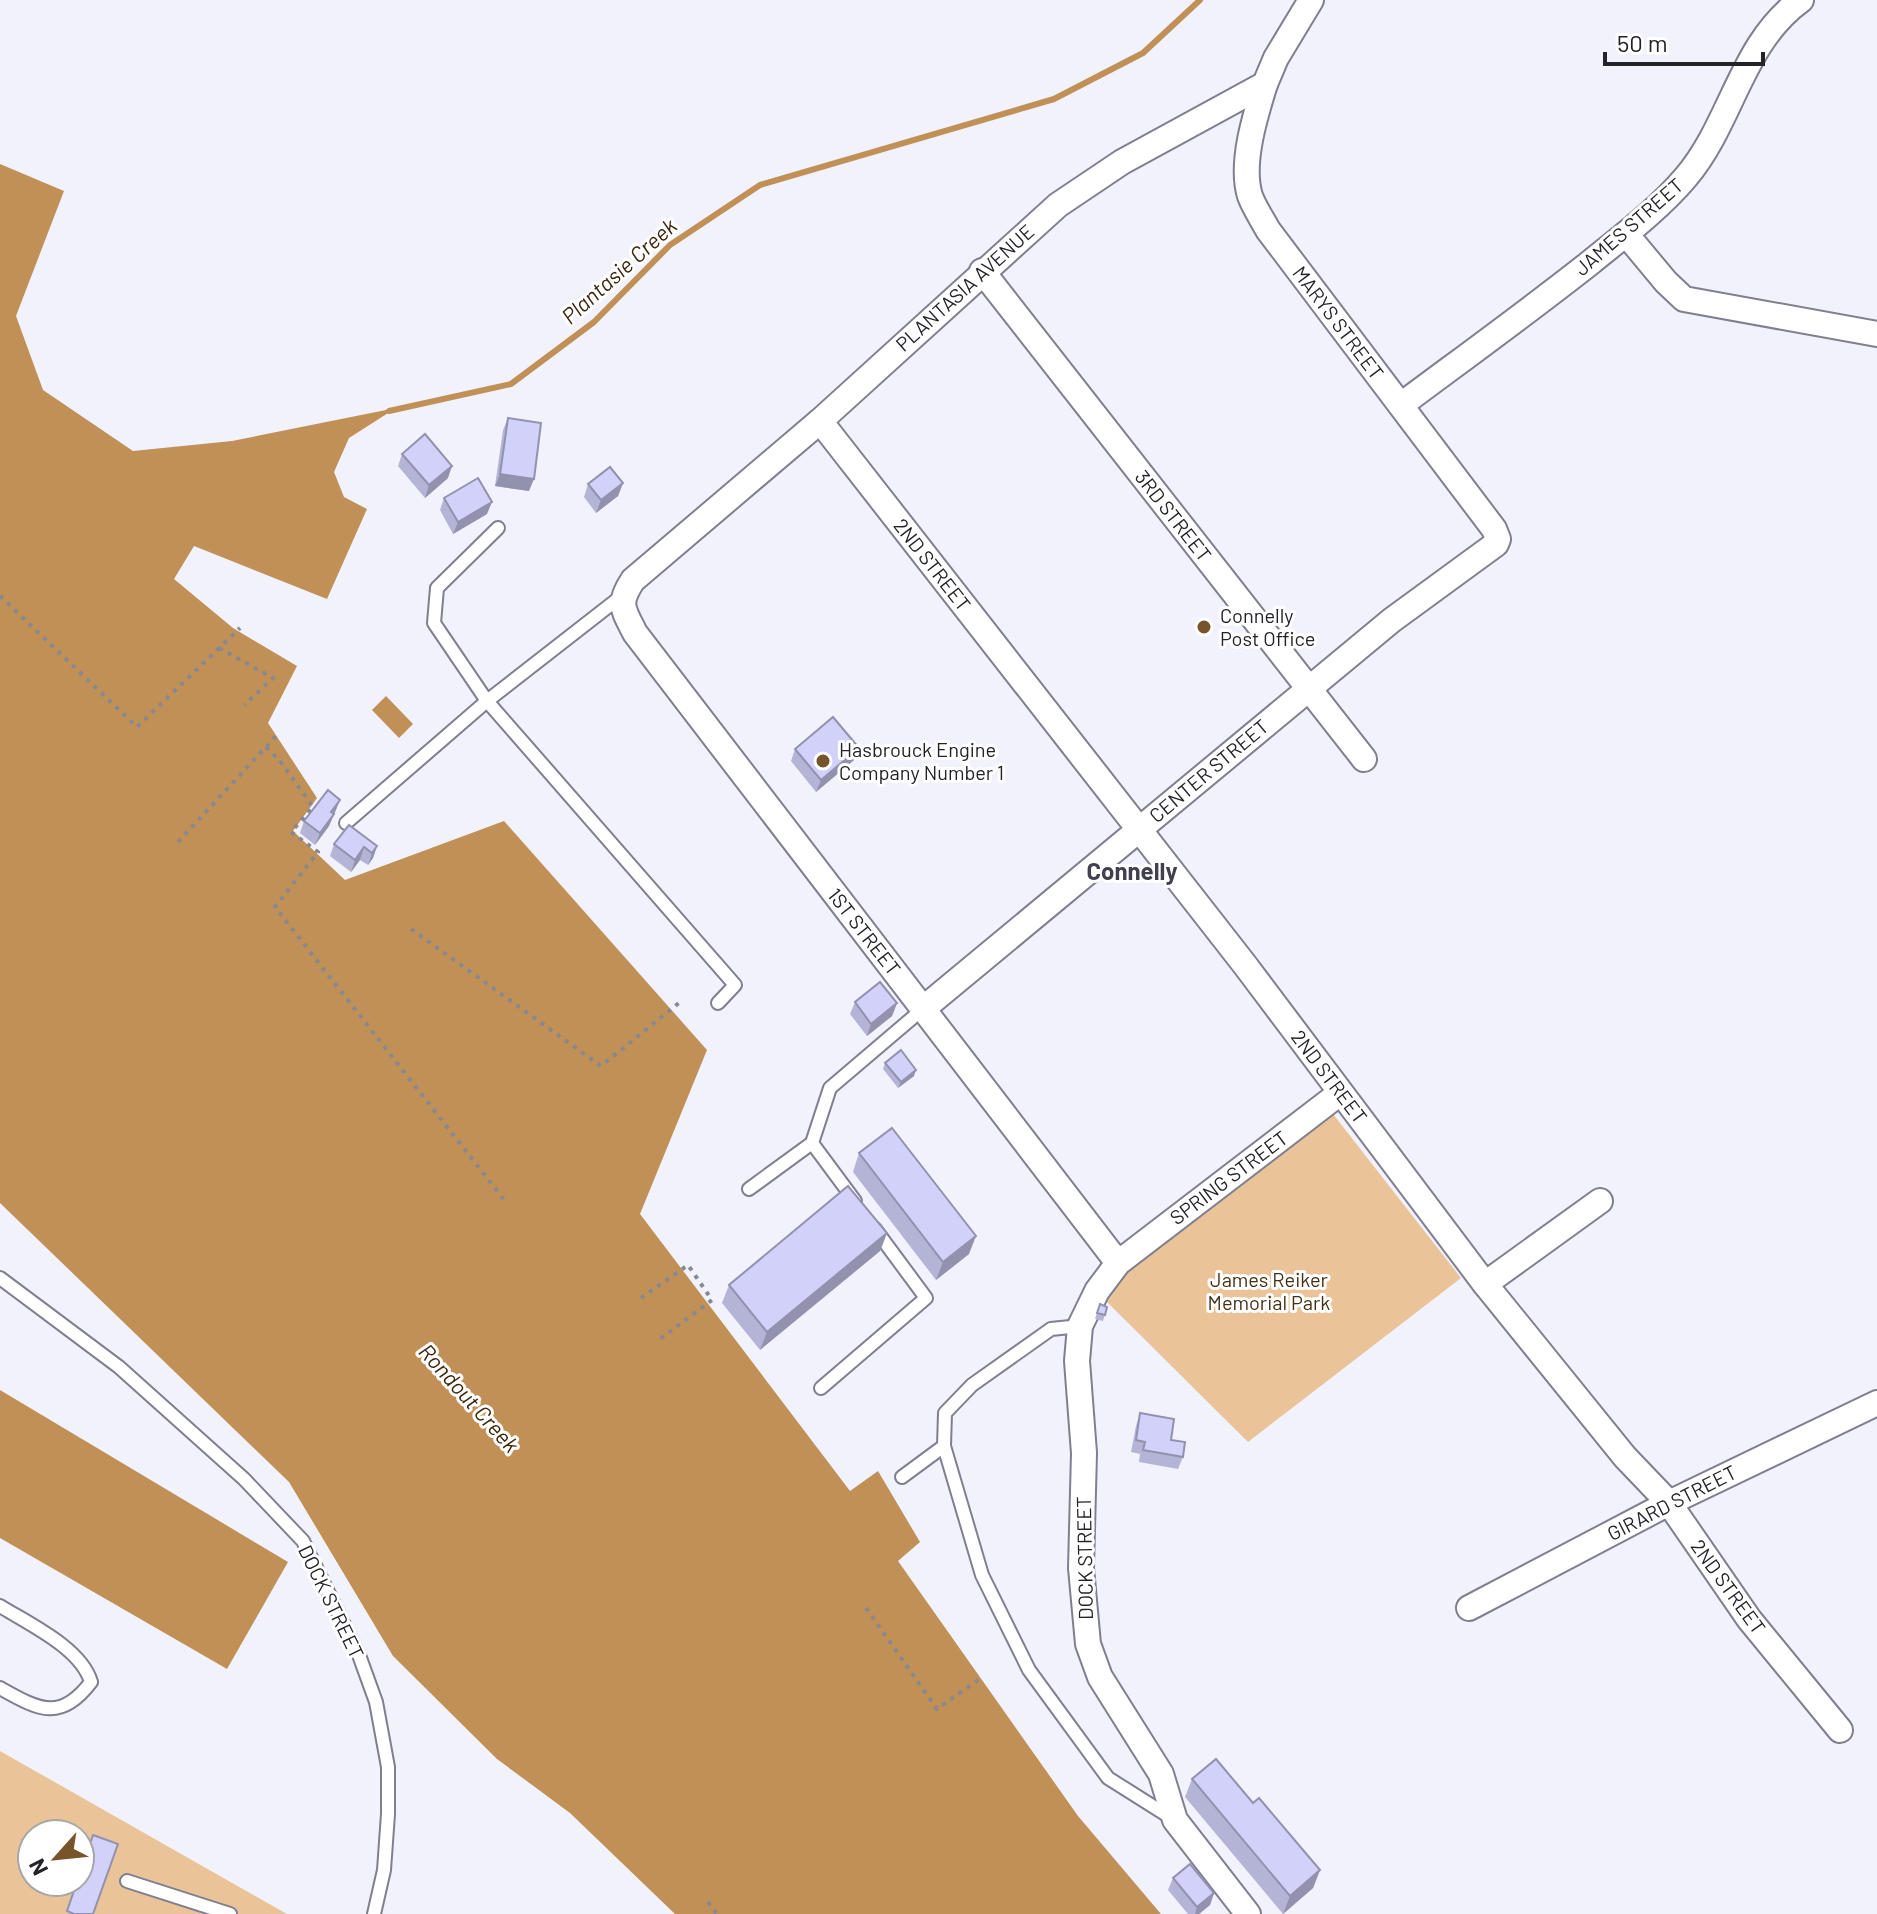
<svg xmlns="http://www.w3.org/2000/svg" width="1877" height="1914" font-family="Barlow,sans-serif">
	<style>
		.green { fill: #eac399; fill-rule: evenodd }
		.water { fill: #c09057 }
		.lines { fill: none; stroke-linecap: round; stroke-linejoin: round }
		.stream { stroke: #c09057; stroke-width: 6 }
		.service-casing { stroke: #7f7f90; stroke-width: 16 }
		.minor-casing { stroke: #7f7f90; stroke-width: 28 }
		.path { stroke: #888891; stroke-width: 4; stroke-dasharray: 4 6; stroke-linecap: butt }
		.service { stroke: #fff; stroke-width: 12 }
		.minor { stroke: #fff; stroke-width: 24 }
		.wall { fill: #b4b4d7 }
		.shaded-wall { fill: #9292af }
		.building { fill: #d1d1fa; stroke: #9292af; stroke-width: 2 }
		.poi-dot { fill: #77542c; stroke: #fff; stroke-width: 3 }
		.labels { text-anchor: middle; stroke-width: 6; stroke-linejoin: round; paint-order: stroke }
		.street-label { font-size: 20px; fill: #232329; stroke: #fff }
		.poi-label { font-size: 20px; fill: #232329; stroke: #fff; text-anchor: start }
		.park-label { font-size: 20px; fill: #453016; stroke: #fff }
		.water-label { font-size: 22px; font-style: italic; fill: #3b260d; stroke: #fff }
		.quarter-label { font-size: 24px; font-weight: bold; fill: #40404f; stroke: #fff }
	</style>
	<rect width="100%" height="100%" fill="#f2f2fd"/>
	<g class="green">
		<path d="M1333,1114L1461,1278L1248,1442L1105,1300L1128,1264Z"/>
		<path d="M0,1751L287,1914H0ZM32,1834H80V1882H32Z"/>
	</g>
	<g class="water">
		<path d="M0,164L64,191L16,316L43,390L133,451L232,441L396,408L349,438L334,472L344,497L367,509L327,599L194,546L174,579L233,628L297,666L268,723L317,798L293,831L345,880L504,821L707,1050L640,1214L850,1491L878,1471L920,1542L898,1561L1078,1816L1161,1914H675L570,1813L497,1759L393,1656L289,1482L0,1203Z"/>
		<path d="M386,696L413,724L399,738L372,710Z"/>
		<path d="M0,1390L288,1562L227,1669L0,1538Z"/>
	</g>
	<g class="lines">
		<path class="stream" d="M389,411L511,384L594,322L670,245L760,185L1054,99L1143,53L1200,0"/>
		<g class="service-casing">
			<g id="service">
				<path d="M623,595L487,701L735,985L718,1003"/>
				<path d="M346,823L487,701L434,623L437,588L498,528"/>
				<path d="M812,1143L855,1201"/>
				<path d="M749,1189L812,1143L830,1088L924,1008"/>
				<path d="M0,1278L119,1367L244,1479L303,1541L359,1655L376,1702L388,1767V1814L384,1870L374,1914"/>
				<path d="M1080,1326L1051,1329L972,1385L945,1413L944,1446L982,1575L1029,1670L1108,1778L1173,1819"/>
				<path d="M821,1388L926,1298L875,1229"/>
				<path d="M902,1477L944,1446"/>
				<path d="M0,1606C29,1624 81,1648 91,1682C60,1723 38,1709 0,1688"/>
				<path d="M127,1881L230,1914"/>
			</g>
		</g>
		<g class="minor-casing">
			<g id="minor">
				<path d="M1626,234L1666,282L1684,299L1877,334"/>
				<path d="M982,271L1364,759"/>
				<path d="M1401,405C1464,358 1529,311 1591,262C1623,236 1659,209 1686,177C1732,123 1741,43 1801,0"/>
				<path d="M820,421L1245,965L1485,1284L1625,1457L1669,1503L1749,1619L1840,1730"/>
				<path d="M924,1008L1392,620L1496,544L1498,539L1494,529L1268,230C1262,219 1254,207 1250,196C1240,164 1255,116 1265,84"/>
				<path d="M1118,1263L635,633C623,609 617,604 633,580L820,421L1058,205L1122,162L1265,84L1276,58L1311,0"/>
				<path d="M1485,1284L1600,1201"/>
				<path d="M1469,1608L1669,1503L1877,1403"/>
				<path d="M1248,1914L1175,1820L1161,1774L1100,1677L1088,1644L1081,1568L1084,1453L1077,1361L1080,1326L1097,1291L1118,1263L1340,1093"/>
			</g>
		</g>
		<g class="path">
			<path d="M0,596L137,727L240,628"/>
			<path d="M219,648L273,678L244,705"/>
			<path d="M266,747L280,761L313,807L291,832L318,852L275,907L505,1201"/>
			<path d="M178,842L276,736"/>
			<path d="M411,929L601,1066L680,1002"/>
			<path d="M641,1298L688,1265L712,1300L660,1339"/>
			<path d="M866,1608L937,1709L981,1678"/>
			<path d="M708,1902L717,1914"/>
		</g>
		<use href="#service" class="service"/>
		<use href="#minor" class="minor"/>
	</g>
	<g class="wall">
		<path d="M508,418L529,491L495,486L503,430Z"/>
		<path d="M402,454L448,478L425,498L398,466Z"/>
		<path d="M623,483L618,496L596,513L584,497L588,484Z"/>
		<path d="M444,498L487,514L453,534L440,510Z"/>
		<path d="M859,748L854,760L816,792L791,761L795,749Z"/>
		<path d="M340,800L329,826L315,845L300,833L304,821Z"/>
		<path d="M334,844L377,846L373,858L368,865L360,860L351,872L330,856Z"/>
		<path d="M855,1002L897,1003L892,1016L867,1036L850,1014Z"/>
		<path d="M885,1063L914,1076L898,1088L883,1069Z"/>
		<path d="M859,1153L969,1254L936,1280L853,1172Z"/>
		<path d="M887,1233L880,1251L760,1350L722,1303L729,1285Z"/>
		<path d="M1100,1304L1107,1307L1103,1321L1095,1319Z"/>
		<path d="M1140,1413L1171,1440L1183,1457L1178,1469L1139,1462L1140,1454L1131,1452L1136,1426Z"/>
		<path d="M1192,1779L1253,1803L1320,1870L1313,1888L1283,1914L1185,1797Z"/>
		<path d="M1173,1878L1214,1893L1210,1905L1199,1914H1188L1168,1890Z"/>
	</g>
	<g class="shaded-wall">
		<path d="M452,466L448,478L425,498L429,485Z"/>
		<path d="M500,474L534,479L529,491L495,486Z"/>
		<path d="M623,483L618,496L596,513L601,500Z"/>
		<path d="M492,502L487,514L453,534L458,522Z"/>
		<path d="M859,748L854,760L816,792L821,780Z"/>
		<path d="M340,800L335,812L326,824L331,812Z"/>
		<path d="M334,814L329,826L315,845L320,833Z"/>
		<path d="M377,846L373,858L368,865L372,853Z"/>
		<path d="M364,847L360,860L351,872L355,860Z"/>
		<path d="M897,1003L892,1016L867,1036L871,1024Z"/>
		<path d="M916,1070L914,1076L898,1088L901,1082Z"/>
		<path d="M887,1233L880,1251L760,1350L767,1332Z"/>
		<path d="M976,1236L969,1254L936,1280L943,1262Z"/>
		<path d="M1320,1870L1313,1888L1283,1914L1290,1896Z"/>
		<path d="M1214,1893L1210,1905L1199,1914H1195L1197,1907Z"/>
	</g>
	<g class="building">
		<path d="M508,418L541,423L534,479L500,474Z"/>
		<path d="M425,434L452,466L429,485L402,454Z"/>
		<path d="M610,467L623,483L601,500L588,484Z"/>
		<path d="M478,478L492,502L458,522L444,498Z"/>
		<path d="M833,717L859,748L821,780L795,749Z"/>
		<path d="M328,790L340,800L331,812L334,814L320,833L304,821Z"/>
		<path d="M349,825L377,846L372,853L364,847L355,860L334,844Z"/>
		<path d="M880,982L897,1003L871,1024L855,1002Z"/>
		<path d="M901,1050L916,1070L901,1082L885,1063Z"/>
		<path d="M892,1128L976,1236L943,1262L859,1153Z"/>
		<path d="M848,1186L887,1233L767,1332L729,1285Z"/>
		<path d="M1100,1304L1107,1307L1105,1315L1097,1313Z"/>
		<path d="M1140,1413L1174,1419L1171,1440L1185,1442L1183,1457L1143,1450L1145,1442L1136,1440Z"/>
		<path d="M1216,1759L1253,1803L1259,1798L1320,1870L1290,1896L1192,1779Z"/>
		<path d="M93,1835L118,1844L93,1914H74L67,1911L77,1882H80V1873Z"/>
		<path d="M1190,1864L1214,1893L1197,1907L1173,1878Z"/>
	</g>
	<g class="poi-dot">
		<circle cx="1204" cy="627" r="8"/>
		<circle cx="823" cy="761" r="8"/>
	</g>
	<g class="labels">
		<g class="street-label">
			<text transform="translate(1629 227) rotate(-41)" y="7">JAMES STREET</text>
			<text transform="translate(965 288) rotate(-42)" y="7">PLANTASIA AVENUE</text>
			<text transform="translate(1338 323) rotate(53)" y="7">MARYS STREET</text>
			<text transform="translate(1173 516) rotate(52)" y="7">3RD STREET</text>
			<text transform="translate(932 565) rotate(52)" y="7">2ND STREET</text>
			<text transform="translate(1209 771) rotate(-40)" y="7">CENTER STREET</text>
			<text transform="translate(864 932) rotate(52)" y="7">1ST STREET</text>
			<text transform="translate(1329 1077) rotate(53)" y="7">2ND STREET</text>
			<text transform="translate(1229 1178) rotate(-37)" y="7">SPRING STREET</text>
			<text transform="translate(1672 1503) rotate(-27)" y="7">GIRARD STREET</text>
			<text transform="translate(1085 1558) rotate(-91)" y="7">DOCK STREET</text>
			<text transform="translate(1728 1587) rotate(54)" y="7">2ND STREET</text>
			<text transform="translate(331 1602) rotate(64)" y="7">DOCK STREET</text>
		</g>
		<g class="poi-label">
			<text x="1220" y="623">Connelly<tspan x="1220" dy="23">Post Office</tspan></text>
			<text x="839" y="757">Hasbrouck Engine<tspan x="839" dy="23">Company Number 1</tspan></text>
		</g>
		<g class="park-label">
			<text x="1269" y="1287">James Reiker<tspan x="1269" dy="23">Memorial Park</tspan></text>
		</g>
		<g class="water-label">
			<text transform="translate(619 271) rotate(-42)" y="8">Plantasie Creek</text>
			<text transform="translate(469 1398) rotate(48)" y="8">Rondout Creek</text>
		</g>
		<g class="quarter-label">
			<text x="1132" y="880">Connelly</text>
		</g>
	</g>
	<g transform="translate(56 1858) rotate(243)"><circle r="38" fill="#ffffff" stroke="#a7a7a9" stroke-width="2"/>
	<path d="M0-6L14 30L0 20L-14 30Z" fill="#77542c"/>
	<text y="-12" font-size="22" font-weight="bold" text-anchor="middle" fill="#232329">N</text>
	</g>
	<path d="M1605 52v12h158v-12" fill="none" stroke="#232329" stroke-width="4"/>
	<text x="1617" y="52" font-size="24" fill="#232329" stroke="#ffffff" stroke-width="6" paint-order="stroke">50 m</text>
</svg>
